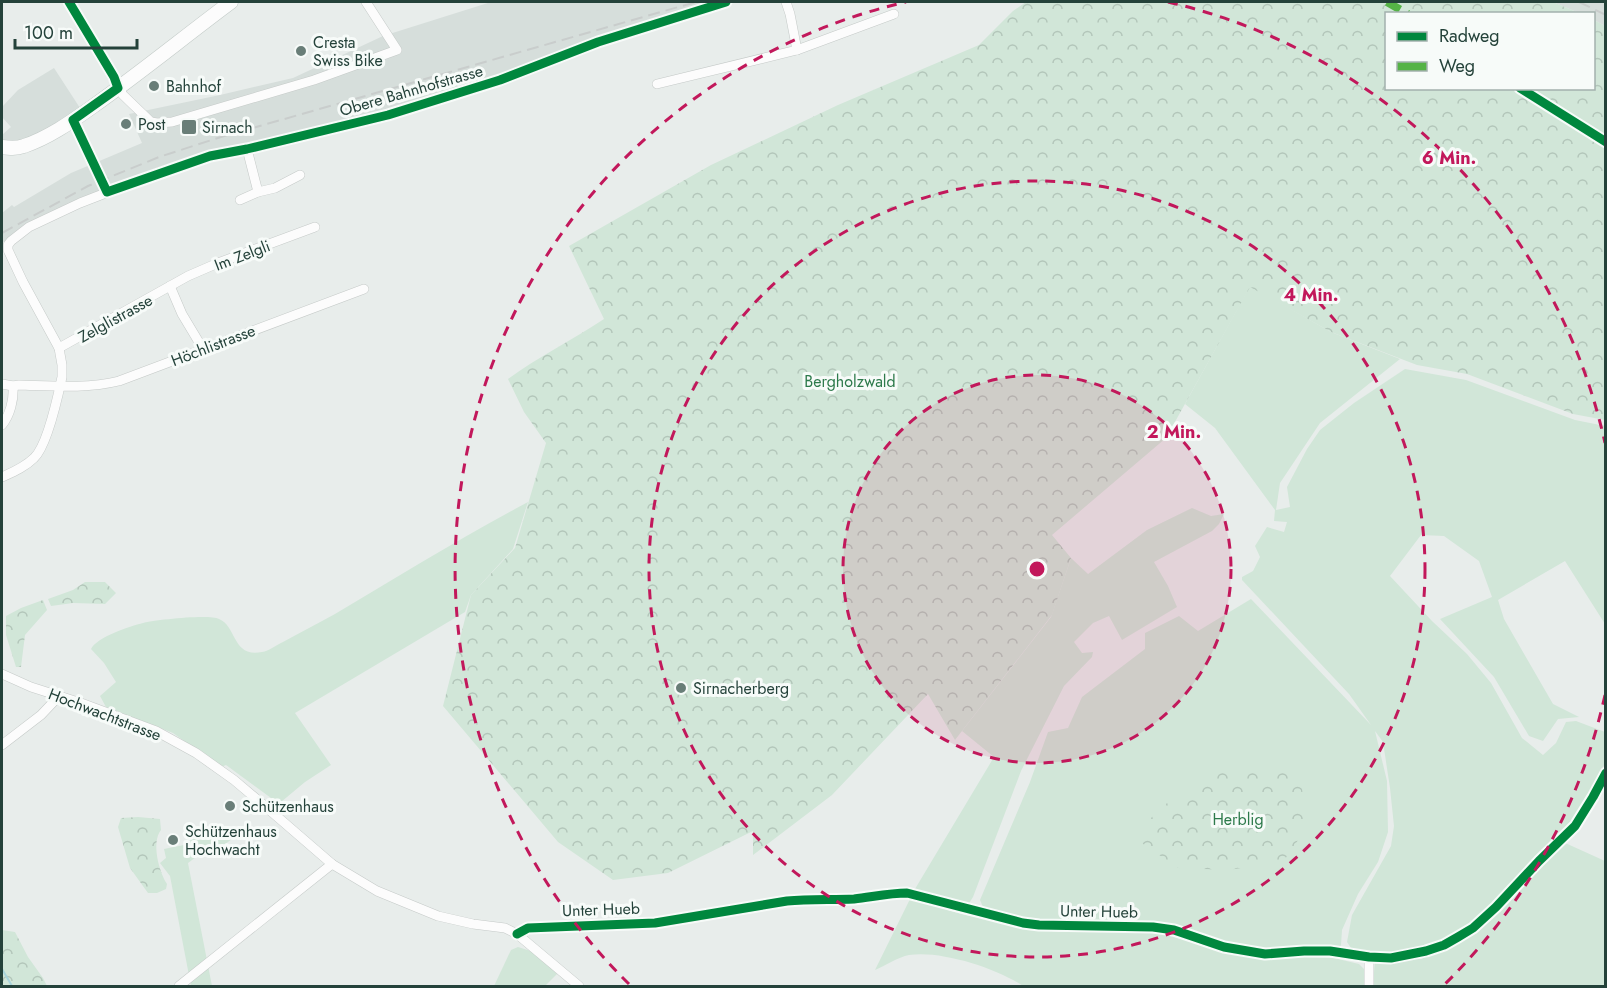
<svg xmlns="http://www.w3.org/2000/svg" width="1607" height="988" font-family="Jost,sans-serif">
	<style>
		.built { fill: #d6dedb }
		.green { fill: #d1e6d8 }
		.forest { fill: url(#forest-crowns) }
		.lines { fill: none; stroke-linecap: round; stroke-linejoin: round }
		.stream { stroke: #a9d4db; stroke-width: 2 }
		.minor-tunnel { stroke: #c1cbc8; stroke-width: 9; stroke-dasharray: 9 4.5; stroke-linecap: butt }
		.minor-casing { stroke: #c5cac8; stroke-width: 10 }
		.secondary-casing { stroke: #c3cbc8; stroke-width: 15 }
		.minor { stroke: #fcfcfc; stroke-width: 9 }
		.secondary { stroke: #fcfcfc; stroke-width: 14 }
		.rail { stroke: #c9cdcc; stroke-width: 2; stroke-dasharray: 12 6; stroke-linecap: butt }
		.quiet { stroke: #55b346; stroke-width: 8; stroke-dasharray: 15 8; stroke-linecap: butt }
		.cycleway-casing { stroke: #f7fbf9; stroke-width: 13 }
		.cycleway { stroke: #00873e; stroke-width: 9 }
		.ring { fill: none; stroke: #c2185b; stroke-width: 3; stroke-dasharray: 10 8 }
		.poi-dot { fill: #697e78; stroke: #f7fbf9; stroke-width: 2 }
		.labels { text-anchor: middle; stroke-width: 6; stroke-linejoin: round; paint-order: stroke }
		.poi-label { font-size: 16px; fill: #24423a; stroke: #f7fbf9; text-anchor: start }
		.street-label { font-size: 16px; fill: #24423a; stroke: #f7fbf9 }
		.park-label { font-size: 16px; fill: #2d7a4b; stroke: #f7fbf9 }
		.centre { fill: #c2185b; stroke: #f7fbf9; stroke-width: 3 }
		.ring-label { font-size: 18px; text-anchor: middle; font-weight: bold; fill: #c2185b; stroke: #f7fbf9; stroke-width: 6; stroke-linejoin: round; paint-order: stroke }
	</style>
	<defs>
		<pattern id="forest-crowns" width="20" height="18" patternUnits="userSpaceOnUse" patternTransform="scale(1.5)"><rect width="20" height="18" fill="#d1e6d8"/><path d="M2 6a3 3 0 1 1 6 0M12 15a3 3 0 1 1 6 0" fill="none" stroke="#b3c6ba"/></pattern>
	</defs>
	<rect width="100%" height="100%" fill="#e8edeb"/>
	<g class="built">
		<path d="M491,2H715L509,74L359,118L247,146L203,154L19,230L2,243V213L12,205L14,207L71,173L142,143L129,114L220,95L293,78L383,36Z"/>
		<path d="M1553,2H1602L1605,4V26L1594,20V14L1579,13Z"/>
		<path d="M54,68L80,108L37,135L22,140L14,141L2,140V135L11,127L2,117V107L18,90Z"/>
	</g>
	<g class="green">
		<path d="M1250,286L1331,332L1400,359L1320,423L1280,483L1276,510L1290,507L1287,487L1307,449L1320,430L1354,403L1405,369L1466,380L1575,420L1605,426V624L1565,561L1498,600L1504,619L1553,704L1579,717L1558,719L1543,741L1529,736L1494,677L1440,619L1492,597L1479,561L1444,536L1421,535L1390,576L1432,621L1467,654L1491,683L1522,738L1543,755L1556,743L1566,722L1576,721L1605,732V763L1590,797L1568,828L1490,908L1465,930L1439,944L1382,956L1353,951L1347,942L1352,915L1391,846L1394,826L1390,788L1383,742L1375,731L1387,781L1388,832L1378,862L1358,894L1342,930L1341,945L1339,948L1267,950L1242,947L1139,923L1031,919L983,907L980,900L1030,782L1048,732L1068,728L1082,697L1145,649V633L1179,616L1198,631L1251,599L1371,725L1349,694L1242,580V577L1253,571L1260,557L1255,546L1267,527L1284,532L1287,522L1274,521L1275,510L1215,428L1185,404Z"/>
		<path d="M528,502L513,549L471,595L465,612L295,713L331,765L305,782L281,802L271,798L226,765L221,767L173,733L106,707L100,696L116,682L104,663L91,649C97,637 130,626 143,623C155,620 209,614 219,619C237,626 232,658 262,652C269,651 276,645 283,642C300,633 318,623 335,614C399,576 462,537 528,502Z"/>
		<path d="M1192,508L1211,516L1224,514L1219,524L1212,531L1154,562L1168,586L1177,607L1122,640L1109,616L1093,623L1074,642L1082,653L1093,652L1092,657L1064,686L1021,771L973,897L968,905L915,889L994,757L962,731L1051,617L1071,558L1088,574L1147,530Z"/>
		<path d="M211,826L221,840L229,834L232,839L209,856L204,851L188,863L212,986H191L170,876L160,863L166,858L164,849L184,845Z"/>
		<path d="M1563,842L1605,861V986H1373L1375,959H1421L1472,934Z"/>
		<path d="M910,899L965,915L1030,928L1059,932L1102,931L1154,932L1262,960L1300,957L1334,958L1359,964L1366,971L1365,986H1023C997,968 940,950 909,955C898,957 885,966 875,970Z"/>
		<path d="M518,947L537,953L557,974L545,986H494L511,950Z"/>
	</g>
	<g class="forest">
		<path d="M1026,2H1553L1579,13L1386,14V88H1594V20L1605,26V420L1573,414L1467,374L1417,365L1331,332L1250,287L1166,438L1052,535L1071,558L1052,615L955,740L928,694L832,795L753,855V831L668,873L613,880L558,842L443,706L471,595L515,548L546,443L524,412L508,379C538,357 572,340 604,319L569,246L711,165L838,105L979,45L1013,11Z"/>
		<path d="M85,582H105L116,593L105,604L73,603L51,606L48,599L73,590Z"/>
		<path d="M43,600L47,610L25,635L21,667H16L6,635V616L21,608Z"/>
		<path d="M1301,769L1305,830L1283,862L1228,870L1178,868L1136,839L1157,810L1216,770Z"/>
		<path d="M138,817L160,819L161,830C151,842 159,872 167,884L166,889L157,893H148L130,868L118,827L121,818Z"/>
		<path d="M2,930L15,932L28,957L43,978L47,986H2Z"/>
	</g>
	<g class="lines">
		<path class="stream" d="M2,969L12,986"/>
		<path class="minor-tunnel" d="M94,164L104,187"/>
		<g class="minor-casing">
			<g id="minor">
				<path d="M69,2L123,95L151,122L157,123L172,122L314,80L397,50L366,2"/>
				<path d="M786,2L790,14L797,50"/>
				<path d="M657,84L797,50L894,14"/>
				<path d="M73,120L94,164"/>
				<path d="M247,149L258,192L275,188L300,175"/>
				<path d="M240,200L258,192"/>
				<path d="M170,286L182,314L203,349"/>
				<path d="M59,348L188,276L218,263L315,227"/>
				<path d="M2,384L13,386L19,385C53,386 86,389 119,381L364,289"/>
				<path d="M2,425C10,415 14,400 13,386"/>
				<path d="M2,477C13,472 25,467 34,458C47,446 58,396 62,377V365L59,348L23,282L8,250V245L11,241L29,227L80,203L160,172L210,156L247,149L388,115L500,80L598,42L726,2"/>
				<path d="M2,674L31,687L81,703L156,731L196,753L234,780L266,807L332,864L377,891L438,916L473,924L505,928L517,934L579,986"/>
				<path d="M2,745L41,715L59,696"/>
				<path d="M517,934L528,928L655,923L787,901C809,899 832,900 854,899C872,897 889,893 907,893L1023,923L1039,925L1153,927L1174,930L1224,947L1265,954L1304,951H1330L1369,957L1391,958L1426,951L1444,945L1458,937L1473,928L1496,907L1539,861L1575,826L1593,797L1606,773"/>
				<path d="M1369,957V986"/>
				<path d="M179,986L332,864"/>
			</g>
		</g>
		<g class="secondary-casing">
			<path id="secondary" d="M2,147C9,148 16,149 24,146C48,138 71,122 92,107C139,74 184,37 231,2"/>
		</g>
		<use href="#minor" class="minor"/>
		<use href="#secondary" class="secondary"/>
		<g class="rail">
			<path d="M1579,2L1606,15"/>
			<path d="M2,233L88,186L159,157L221,137L696,2"/>
		</g>
		<path class="quiet" d="M1387,2L1408,14"/>
		<g class="cycleway-casing">
			<g id="cycleway">
				<path d="M69,2L114,77L118,88L73,120L107,192L210,156L247,149L388,115L500,80L598,42L726,2"/>
				<path d="M1520,88L1606,142"/>
				<path d="M517,934L528,928L655,923L787,901C809,899 832,900 854,899C872,897 889,893 907,893L1023,923L1039,925L1153,927L1174,930L1224,947L1265,954L1304,951H1330L1369,957L1391,958L1426,951L1444,945L1458,937L1473,928L1496,907L1539,861L1575,826L1593,797L1606,773"/>
			</g>
		</g>
		<use href="#cycleway" class="cycleway"/>
	</g>
	<circle cx="1037" cy="569" r="194" fill="#c2185b" fill-opacity=".12"/>
	<g class="ring">
		<circle cx="1037" cy="569" r="194"/>
		<circle cx="1037" cy="569" r="388"/>
		<path d="M1605 695A582 582 0 0 1 1445 984M629 984A582 582 0 0 1 906 2M1168 2A582 582 0 0 1 1605 443"/>
	</g>
	<g class="poi-dot">
		<circle cx="301" cy="51" r="6"/>
		<circle cx="154" cy="86" r="6"/>
		<circle cx="126" cy="124" r="6"/>
		<rect x="181" y="119" width="16" height="16" rx="3"/>
		<circle cx="681" cy="688" r="6"/>
		<circle cx="230" cy="806" r="6"/>
		<circle cx="173" cy="840" r="6"/>
	</g>
	<g class="labels">
		<g class="poi-label">
			<text x="313" y="48">Cresta<tspan x="313" dy="18">Swiss Bike</tspan></text>
			<text x="166" y="92">Bahnhof</text>
			<text x="138" y="130">Post</text>
			<text x="202" y="133">Sirnach</text>
			<text x="693" y="694">Sirnacherberg</text>
			<text x="242" y="812">Schützenhaus</text>
			<text x="185" y="837">Schützenhaus<tspan x="185" dy="18">Hochwacht</tspan></text>
		</g>
		<g class="street-label">
			<text transform="translate(411 90) rotate(-16)" y="6">Obere Bahnhofstrasse</text>
			<text transform="translate(242 255) rotate(-21)" y="6">Im Zelgli</text>
			<text transform="translate(115 318) rotate(-29)" y="6">Zelglistrasse</text>
			<text transform="translate(213 345) rotate(-21)" y="6">Höchlistrasse</text>
			<text transform="translate(105 714) rotate(21)" y="6">Hochwachtstrasse</text>
			<text transform="translate(601 909) rotate(-2)" y="6">Unter Hueb</text>
			<text transform="translate(1099 911) rotate(1)" y="6">Unter Hueb</text>
		</g>
		<g class="park-label">
			<text x="850" y="387">Bergholzwald</text>
			<text x="1238" y="825">Herblig</text>
		</g>
	</g>
	<circle cx="1037" cy="569" r="9" class="centre"/>
	<g class="ring-label">
		<text x="1449" y="164">6 Min.</text>
		<text x="1311" y="301">4 Min.</text>
		<text x="1174" y="438">2 Min.</text>
	</g>
	<rect width="1607" height="988" fill="none" stroke="#24423a" stroke-width="6"/>
	<rect x="1385" y="12" width="210" height="78" fill="#f7fbf9" stroke="#a3b1ad" stroke-width="1.5"/>
	<rect x="1397" y="32" width="30" height="9" fill="#00873e" stroke="#a3b1ad" stroke-width="1.5"/>
	<text x="1439" y="42" font-size="18" fill="#24423a">Radweg</text>
	<rect x="1397" y="62" width="30" height="9" fill="#55b346" stroke="#a3b1ad" stroke-width="1.5"/>
	<text x="1439" y="72" font-size="18" fill="#24423a">Weg</text>
	<path d="M15 39v9h122v-9" fill="none" stroke="#24423a" stroke-width="3"/>
	<text x="24" y="39" font-size="18" fill="#24423a" stroke="#f7fbf9" stroke-width="4.5" paint-order="stroke">100 m</text>
</svg>
